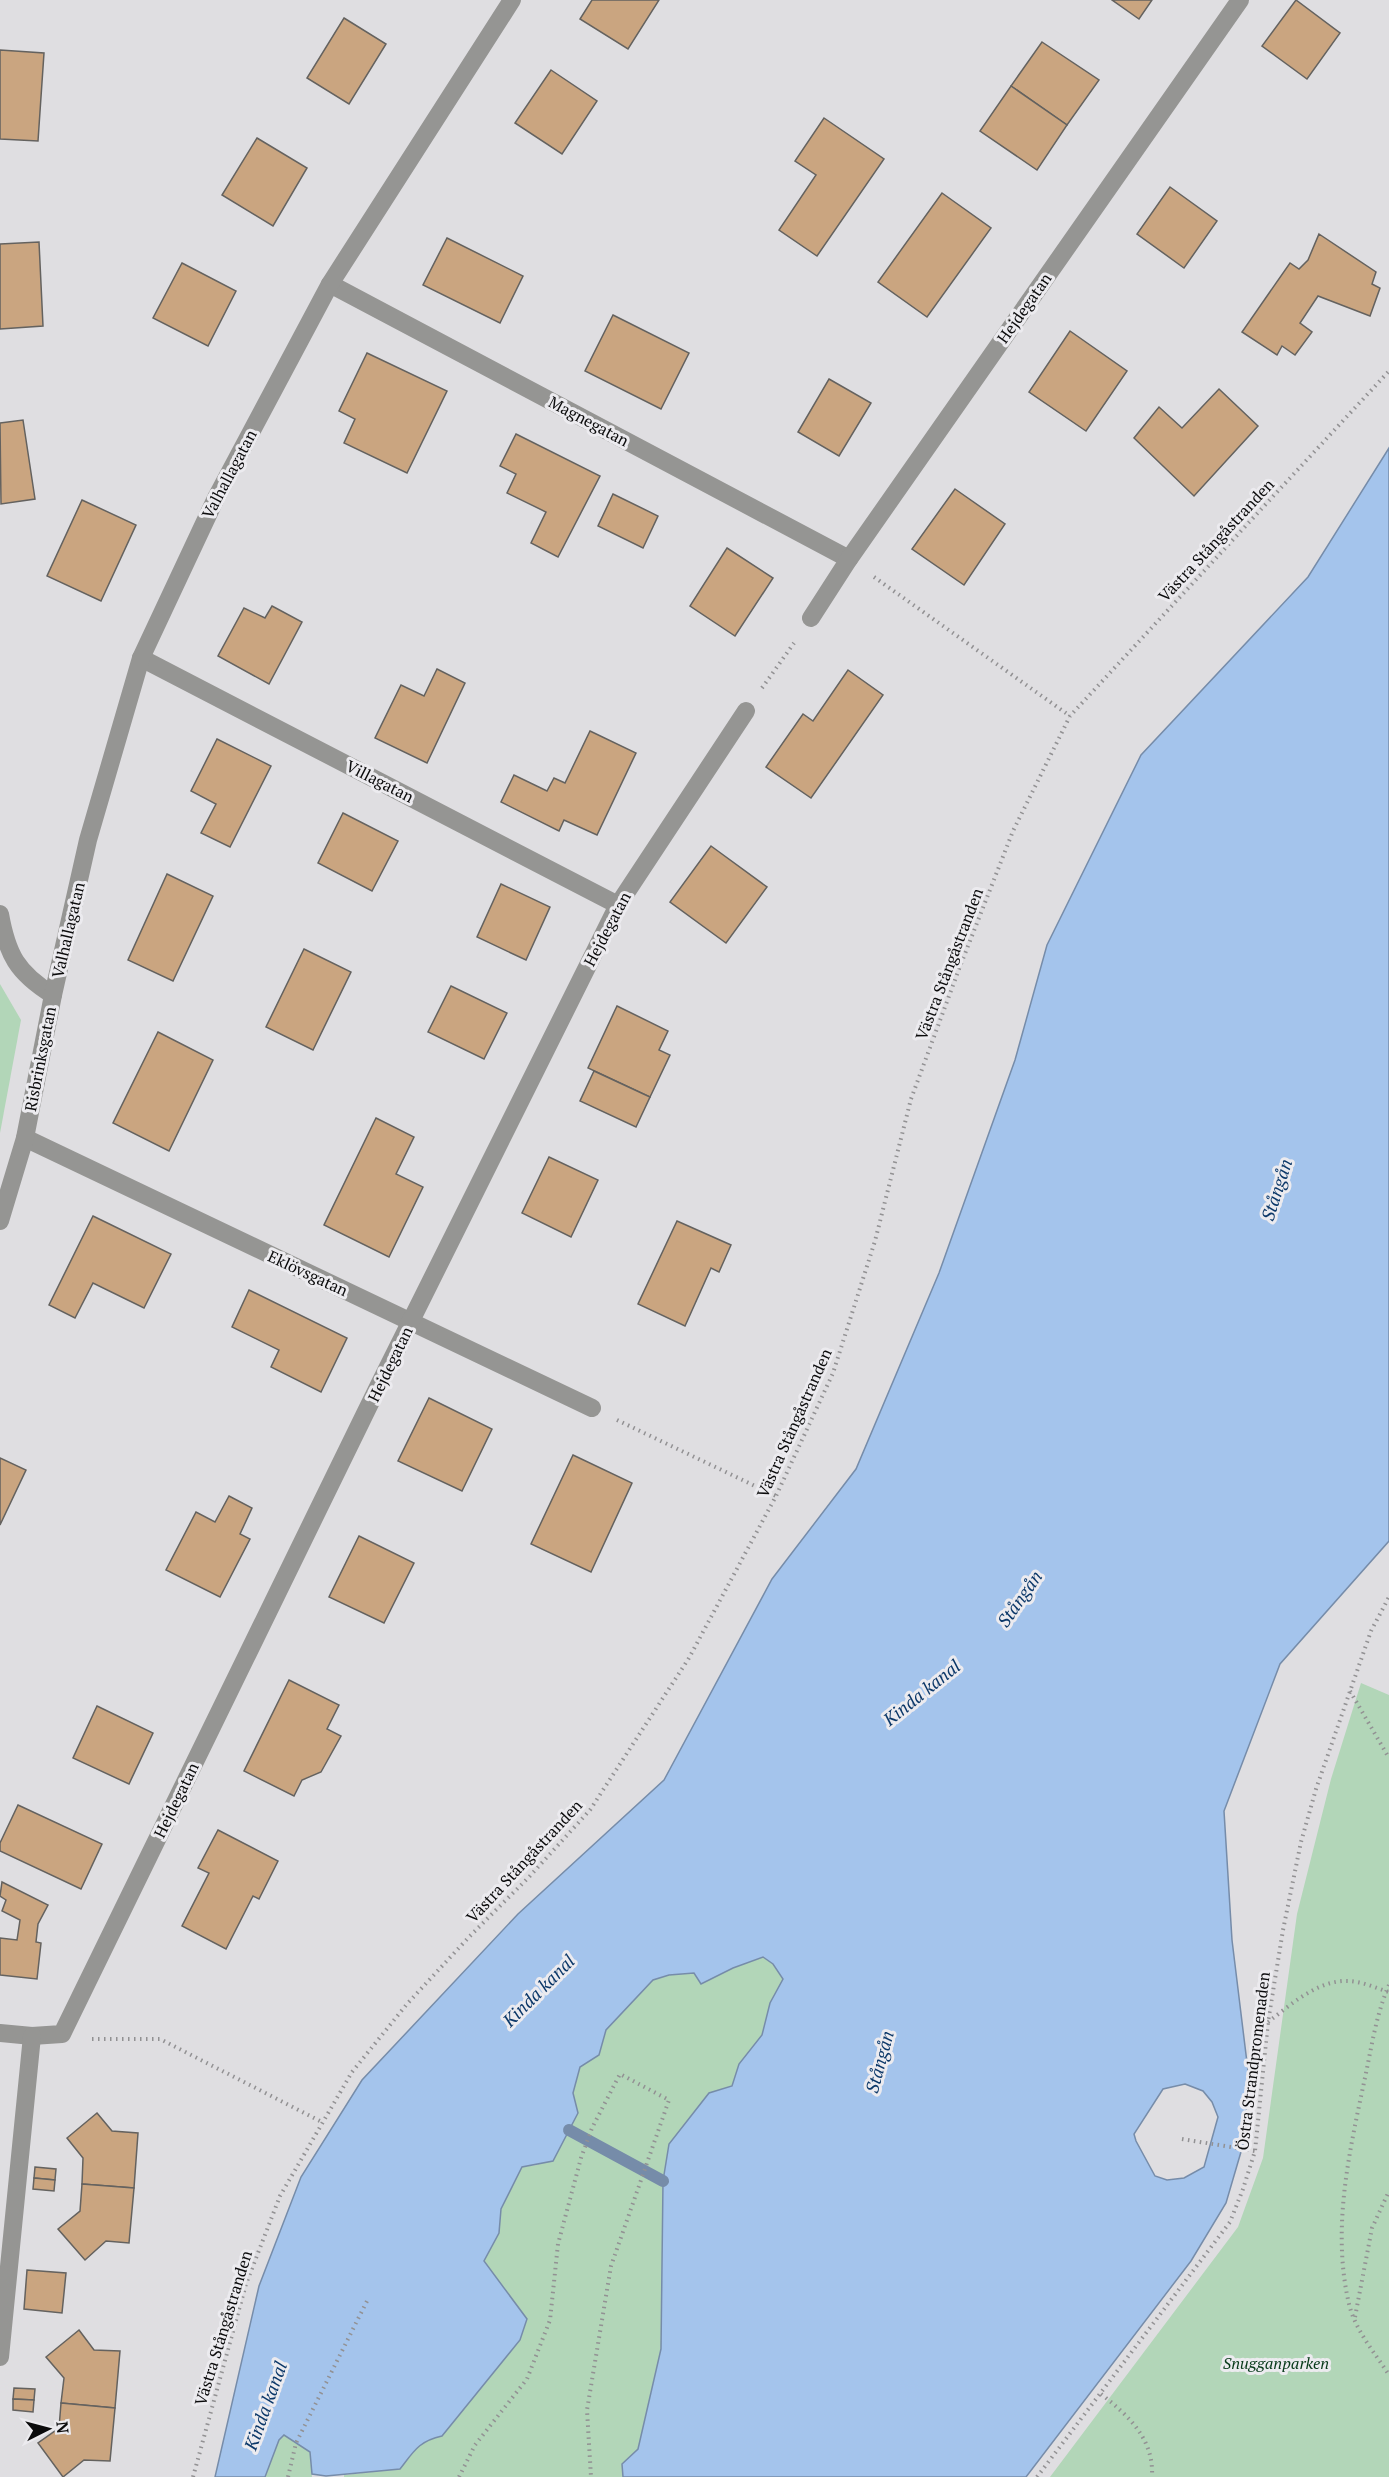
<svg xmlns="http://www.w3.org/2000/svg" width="1389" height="2477" font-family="'PT Serif',serif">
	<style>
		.green { fill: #b2d6b8 }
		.water { fill: #a4c4ec; stroke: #768ca9; stroke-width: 1.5; fill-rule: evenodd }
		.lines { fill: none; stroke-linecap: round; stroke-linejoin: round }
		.stream { stroke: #768ca9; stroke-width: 12 }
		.building { fill: #caa580; stroke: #64625f; stroke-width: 1.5 }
		.path { stroke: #929193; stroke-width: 4; stroke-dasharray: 1.5 4.5; stroke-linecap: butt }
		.minor { stroke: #959593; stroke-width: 18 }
		.labels { text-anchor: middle; stroke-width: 6; stroke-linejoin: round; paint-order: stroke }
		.street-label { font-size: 16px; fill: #0b0b0c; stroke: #ecebef }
		.park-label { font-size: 16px; font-style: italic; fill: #073a19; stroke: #ecebef }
		.water-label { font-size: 18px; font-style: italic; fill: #0c3869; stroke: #ecebef }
	</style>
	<rect width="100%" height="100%" fill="#dfdee1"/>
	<g class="green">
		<path d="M0,984L21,1020L0,1133Z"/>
		<path d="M1361,1683L1389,1695V2477H1050L1238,2227L1263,2158L1297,1914L1331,1779Z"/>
		<path d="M763,1957L773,1964L783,1979L770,2003L762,2035L739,2064L732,2086L709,2093L669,2144L663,2181L661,2349L638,2449L622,2464L623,2477H344V2475L400,2469C414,2451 419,2441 442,2436L520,2340L526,2319L484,2261L499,2233L501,2209L522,2167L537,2165L578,2113L573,2093L580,2067L599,2055L606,2030L653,1980L669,1975L733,1968Z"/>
		<path d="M284,2434L310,2452L312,2477H265L279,2440Z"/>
	</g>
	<path class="water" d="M1389,448V1541L1280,1664L1224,1811L1232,1940L1249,2079L1243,2145L1226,2203L1191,2261L1026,2477H623L622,2464L638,2449L661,2349L663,2181L669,2144L709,2093L732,2086L739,2064L762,2035L770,2003L783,1979L773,1964L763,1957L733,1968L701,1984L694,1973L669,1975L653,1980L606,2030L599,2055L580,2067L573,2093L578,2113L553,2161L522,2167L501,2209L499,2233L484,2261L527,2319L520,2340L442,2436C419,2441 414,2451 400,2469L326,2476L312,2474L310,2452L284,2435L279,2440L265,2477H215L259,2286L301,2177L362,2080L518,1914L664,1780L772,1579L856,1469L939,1273L1015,1060L1047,945L1141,755L1308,577ZM1185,2084L1203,2091L1212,2102L1218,2117L1204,2167L1184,2178L1167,2180L1155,2176L1136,2141L1134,2134L1163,2089Z"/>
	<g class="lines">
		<path class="stream" d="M569,2130L663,2181"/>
	</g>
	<g class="building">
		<path d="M592,0H659L628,49L580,19Z"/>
		<path d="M1112,0H1152L1139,19Z"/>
		<path d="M1296,0L1340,33L1307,79L1262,46Z"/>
		<path d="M344,18L386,44L349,104L307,78Z"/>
		<path d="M1042,42L1099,80L1067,125L1011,86Z"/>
		<path d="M0,50L44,53L38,141L0,139Z"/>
		<path d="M551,70L597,101L562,154L515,123Z"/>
		<path d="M1011,86L1067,125L1037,170L980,131Z"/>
		<path d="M824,118L884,159L817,256L779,230L816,175L795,161Z"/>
		<path d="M257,138L307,168L273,226L222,195Z"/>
		<path d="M1170,187L1217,221L1184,268L1137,234Z"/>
		<path d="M942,193L991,228L927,317L878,282Z"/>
		<path d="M1319,234L1376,272L1372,284L1380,288L1370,316L1318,296L1300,323L1312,332L1295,355L1282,346L1277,355L1242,332L1290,263L1299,269L1308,260Z"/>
		<path d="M447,238L523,276L500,323L423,285Z"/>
		<path d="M39,242L43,326L0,329V244Z"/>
		<path d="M182,263L236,291L208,346L153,318Z"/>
		<path d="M613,315L689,353L661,409L585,371Z"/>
		<path d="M1070,331L1127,371L1086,431L1029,392Z"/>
		<path d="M367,353L447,391L407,473L344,443L355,419L339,411Z"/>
		<path d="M829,379L871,403L839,456L798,432Z"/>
		<path d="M1219,389L1258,426L1194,496L1134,438L1159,407L1182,428Z"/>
		<path d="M23,420L35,499L1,504L0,423Z"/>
		<path d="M516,434L600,476L558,557L531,543L546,512L507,493L516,474L500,466Z"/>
		<path d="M955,489L1005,524L964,585L912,549Z"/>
		<path d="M613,494L658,516L643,548L598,526Z"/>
		<path d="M82,500L136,525L101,601L47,576Z"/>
		<path d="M727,548L773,578L735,636L690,606Z"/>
		<path d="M272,606L302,622L269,684L218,656L244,608L265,618Z"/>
		<path d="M437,669L465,683L427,763L375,738L401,685L424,696Z"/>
		<path d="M848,670L883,695L811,798L766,767L803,714L813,721Z"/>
		<path d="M590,731L636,753L597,835L564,820L559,831L501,802L514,775L547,791L554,778L565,783Z"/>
		<path d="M217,739L271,766L230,847L201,833L216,804L191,791Z"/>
		<path d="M343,813L398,841L372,891L318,863Z"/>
		<path d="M711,846L767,887L726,943L670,902Z"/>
		<path d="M167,874L213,896L173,981L128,960Z"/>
		<path d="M501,884L550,907L526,960L477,937Z"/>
		<path d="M304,949L351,972L313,1050L266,1027Z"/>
		<path d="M451,986L507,1013L484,1059L428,1032Z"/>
		<path d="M617,1006L668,1031L659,1050L670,1055L650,1097L588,1068Z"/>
		<path d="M158,1032L213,1060L169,1151L113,1123Z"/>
		<path d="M594,1071L650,1097L636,1127L580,1101Z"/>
		<path d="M376,1118L414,1137L396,1174L423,1187L389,1257L324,1225Z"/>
		<path d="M549,1157L598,1180L571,1237L522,1213Z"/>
		<path d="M93,1216L171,1254L144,1308L93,1283L75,1318L49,1305Z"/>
		<path d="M677,1221L731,1245L719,1272L711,1268L685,1326L638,1304Z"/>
		<path d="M249,1290L347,1338L321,1392L271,1367L279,1350L232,1327Z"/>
		<path d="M429,1398L492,1429L462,1491L398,1461Z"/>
		<path d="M573,1455L632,1483L591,1572L531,1544Z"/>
		<path d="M0,1458L26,1470L0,1525Z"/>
		<path d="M229,1496L252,1508L240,1534L250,1539L220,1597L166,1570L196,1512L215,1522Z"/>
		<path d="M359,1536L414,1563L384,1623L329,1597Z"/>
		<path d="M289,1680L339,1705L327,1729L341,1736L321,1772L302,1780L294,1796L244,1771Z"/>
		<path d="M97,1706L153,1733L129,1784L73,1758Z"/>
		<path d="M18,1805L102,1844L81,1889L0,1851V1843Z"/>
		<path d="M218,1830L278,1861L259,1899L253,1896L226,1949L182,1926L209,1873L198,1868Z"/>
		<path d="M2,1882L48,1905L38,1924L36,1942L41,1943L37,1979L0,1975V1938L17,1940L20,1920L2,1911L6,1900L0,1896Z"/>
		<path d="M97,2113L112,2131L138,2133L134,2188L82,2184L83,2158L67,2138Z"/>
		<path d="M35,2167L56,2169L55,2180L34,2178Z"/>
		<path d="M34,2178L55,2180L54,2191L33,2189Z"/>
		<path d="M82,2184L134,2188L129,2243L106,2241L85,2260L58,2229L80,2211Z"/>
		<path d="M27,2270L66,2273L62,2313L24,2309Z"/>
		<path d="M79,2330L94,2350L120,2351L115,2408L61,2403L64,2378L46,2357Z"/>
		<path d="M14,2388L35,2389L34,2400L13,2399Z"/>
		<path d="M13,2399L34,2400L33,2412L13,2410Z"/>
		<path d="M61,2403L115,2408L110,2461L84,2460L63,2477L38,2443L59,2428Z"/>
	</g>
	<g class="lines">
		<g class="path">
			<path d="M874,577L1070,716"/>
			<path d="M762,688L794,643"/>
			<path d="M617,1420L776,1496"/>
			<path d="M1350,1691L1389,1758"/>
			<path d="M1389,1985C1377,2012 1372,2044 1366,2073C1350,2149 1331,2227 1349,2304C1355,2330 1375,2353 1389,2375"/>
			<path d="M1268,2022C1293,2003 1323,1975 1357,1982C1368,1984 1378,1989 1389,1992"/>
			<path d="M92,2039H160L322,2122"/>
			<path d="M1182,2139L1255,2151"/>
			<path d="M1355,2317L1372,2228L1389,2191"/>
			<path d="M1101,2394C1129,2416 1154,2439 1152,2477"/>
			<path d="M193,2477L246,2284L280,2196L352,2072L407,2004L469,1937L529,1877L590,1810L689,1658L776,1496L833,1373L875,1241L911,1099L959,969L1013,831L1070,716L1389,371"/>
			<path d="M288,2477L296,2443L367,2301"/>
			<path d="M459,2477L475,2445L527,2379L550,2320L558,2244L581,2158L592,2128L620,2074L669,2100L611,2266L587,2410L591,2477"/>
			<path d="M1037,2477L1230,2222L1243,2189L1255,2151L1268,2022L1283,1930L1301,1842L1316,1789L1371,1631L1389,1597"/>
		</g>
		<g class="minor">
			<path d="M330,284L849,559"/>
			<path d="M811,618L849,559L1240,0"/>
			<path d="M141,658L618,905"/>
			<path d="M0,914C7,954 17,973 53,995"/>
			<path d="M25,1138L592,1408"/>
			<path d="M0,1221L25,1138L53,995L88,840L141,658L216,498L330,284L512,0"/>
			<path d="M0,2033L32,2036L62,2034L379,1385L618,905L746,711"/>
			<path d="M0,2357L32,2036"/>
		</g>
	</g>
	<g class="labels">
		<g class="street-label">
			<text transform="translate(1024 308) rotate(-55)" y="6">Hejdegatan</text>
			<text transform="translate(589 421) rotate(28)" y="6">Magnegatan</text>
			<text transform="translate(229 474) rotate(-62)" y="6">Valhallagatan</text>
			<text transform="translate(1216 540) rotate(-47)" y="6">Västra Stångåstranden</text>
			<text transform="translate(380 781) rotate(27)" y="6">Villagatan</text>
			<text transform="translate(607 929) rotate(-62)" y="6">Hejdegatan</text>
			<text transform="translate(68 930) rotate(-77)" y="6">Valhallagatan</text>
			<text transform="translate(949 964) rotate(-69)" y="6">Västra Stångåstranden</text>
			<text transform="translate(40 1059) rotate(-79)" y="6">Risbrinksgatan</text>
			<text transform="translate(308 1273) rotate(25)" y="6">Eklövsgatan</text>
			<text transform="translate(390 1364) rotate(-64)" y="6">Hejdegatan</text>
			<text transform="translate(794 1423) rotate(-66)" y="6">Västra Stångåstranden</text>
			<text transform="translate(176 1800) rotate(-64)" y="6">Hejdegatan</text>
			<text transform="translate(524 1861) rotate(-47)" y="6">Västra Stångåstranden</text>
			<text transform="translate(1253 2061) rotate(-83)" y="6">Östra Strandpromenaden</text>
			<text transform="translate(223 2328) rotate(-73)" y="6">Västra Stångåstranden</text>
		</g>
		<g class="park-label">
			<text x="1276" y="2369">Snugganparken</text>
		</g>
		<g class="water-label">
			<text transform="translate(1277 1190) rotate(-72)" y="6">Stångån</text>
			<text transform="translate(1020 1599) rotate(-55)" y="6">Stångån</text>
			<text transform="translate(922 1693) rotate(-39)" y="6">Kinda kanal</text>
			<text transform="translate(539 1991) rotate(-45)" y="6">Kinda kanal</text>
			<text transform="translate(880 2062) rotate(-75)" y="6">Stångån</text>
			<text transform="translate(266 2406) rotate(-70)" y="6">Kinda kanal</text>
		</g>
	</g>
	<g transform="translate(48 2429) rotate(84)" stroke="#ecebef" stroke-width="4.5" paint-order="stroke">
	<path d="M0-4.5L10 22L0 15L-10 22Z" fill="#0b0b0c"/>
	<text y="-9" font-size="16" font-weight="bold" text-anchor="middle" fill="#0b0b0c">N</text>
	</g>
</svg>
